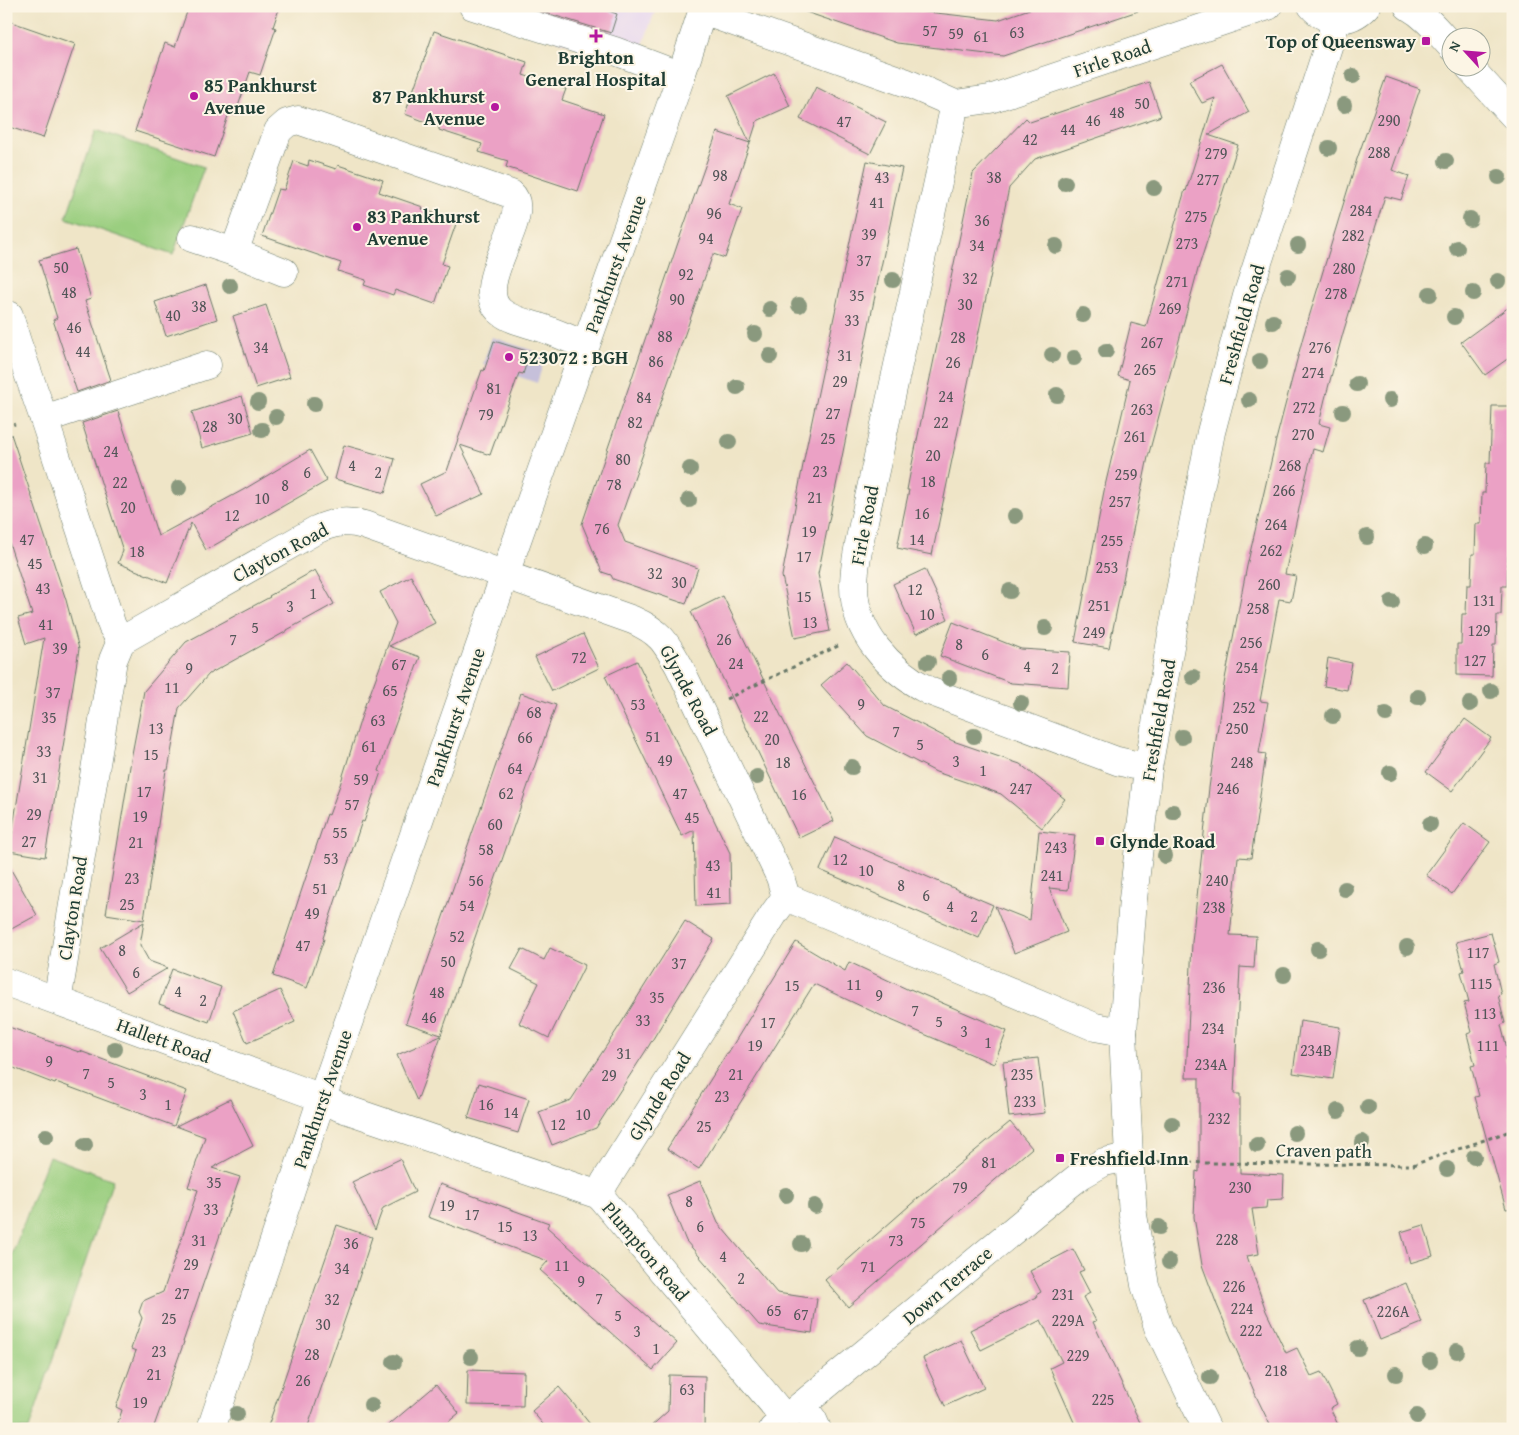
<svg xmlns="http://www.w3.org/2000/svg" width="1519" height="1435" font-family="'Gentium Book Plus',serif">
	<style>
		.built { fill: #e4d3f2 }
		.industrial { fill: #c6c0da }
		.green { fill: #9ace7f; stroke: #5c865a }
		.building { fill: #eba1c5 }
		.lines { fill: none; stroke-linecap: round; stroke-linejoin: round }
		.minor-casing { stroke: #687867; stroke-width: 29 }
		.path { stroke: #687867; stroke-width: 3; stroke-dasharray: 4 4; stroke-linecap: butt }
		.minor { stroke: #fff; stroke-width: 28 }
		.tree { fill: #8a997e }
		.poi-dot { fill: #b5179e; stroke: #fcf5e5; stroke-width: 2 }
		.labels { text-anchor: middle; stroke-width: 4; stroke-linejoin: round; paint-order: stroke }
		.number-label { font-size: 16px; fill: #525658 }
		.poi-label { font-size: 19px; font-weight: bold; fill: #1f3d34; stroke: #fcf5e5; text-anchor: start }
		.street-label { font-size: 19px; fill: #1f3d34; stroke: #fcf5e5 }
	</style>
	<rect width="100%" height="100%" fill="#fcf5e5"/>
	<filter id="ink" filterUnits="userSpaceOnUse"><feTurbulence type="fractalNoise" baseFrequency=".02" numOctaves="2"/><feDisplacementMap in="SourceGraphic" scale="10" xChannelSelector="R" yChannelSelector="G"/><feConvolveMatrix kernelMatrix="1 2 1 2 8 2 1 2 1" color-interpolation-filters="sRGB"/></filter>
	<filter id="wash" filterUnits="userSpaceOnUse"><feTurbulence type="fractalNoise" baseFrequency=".0096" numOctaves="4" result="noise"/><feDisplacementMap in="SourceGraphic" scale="20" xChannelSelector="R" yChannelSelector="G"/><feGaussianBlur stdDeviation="1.12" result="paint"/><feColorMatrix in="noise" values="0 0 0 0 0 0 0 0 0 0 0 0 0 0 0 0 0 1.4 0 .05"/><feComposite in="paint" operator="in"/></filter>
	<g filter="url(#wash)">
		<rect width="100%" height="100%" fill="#efe5c7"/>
		<path class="built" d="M457,6H657L635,66Z"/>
		<path class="industrial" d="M492,337L546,355L537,383L483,364Z"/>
		<g class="green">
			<path d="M96,130L204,167L173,255L66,218Z"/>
			<path d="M49,1156L113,1180L29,1429H6V1271Z"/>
		</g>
		<g id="blocks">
			<g class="building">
				<path d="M189,6H280L273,27L276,28L260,75L250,72L235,115L229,113L214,157L135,131L165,43L175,47Z"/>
				<path d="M595,6L617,14L611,33L527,7Z"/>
				<path d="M800,6H874L998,20L1038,6H1137L1138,11L1003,56L897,43L800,10Z"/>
				<path d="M6,20L75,44L43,138L6,126Z"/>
				<path d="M434,31L527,62L523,75L566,89L562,100L604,114L578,191L506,167L508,161L479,152L482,144L439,130V127L405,114Z"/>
				<path d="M1222,64L1249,112L1208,135L1238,145L1198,269L1148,457L1109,648L1075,642L1105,486L1130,380L1118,376L1131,323L1146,327L1167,251L1185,190L1186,191L1215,98L1202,103L1189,81Z"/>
				<path d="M774,73L790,106L757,121L750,143L728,96Z"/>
				<path d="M1386,77L1420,89L1392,170L1409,176L1401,200L1385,196L1343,333L1325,399L1319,424L1330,427L1323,452L1313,449L1305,481L1285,574L1296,576L1291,601L1279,599L1260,701L1268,702L1259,753L1266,754L1251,858L1238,857L1230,935L1256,936L1254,968L1240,967L1234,1094H1240V1173L1284,1175L1283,1199L1267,1200L1266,1208L1252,1209L1259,1254L1247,1256L1266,1311L1286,1353L1297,1348L1311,1376L1321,1372L1337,1404L1330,1408L1340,1429H1272L1257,1398L1217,1305L1202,1265L1194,1217L1196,1171L1199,1172V1078H1186L1192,942L1209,788L1224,684L1247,566L1276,440L1303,337L1357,159Z"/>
				<path d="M1149,82L1161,116L1035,159L1009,188L932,555L897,548L909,490H907L912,464L973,173L1026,118L1030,122Z"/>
				<path d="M816,87L886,122L870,154L800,119Z"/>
				<path d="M717,132L750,143L729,204L742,209L725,258L713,254L618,525L625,542L698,568L686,604L613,579L611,575L602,572L582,524L681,234Z"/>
				<path d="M309,160L336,169L338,165L383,180L379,192L423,207L422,209L457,221L442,264L448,266L435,304L395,290L393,295L364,285L366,280L338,271L341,263L262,236L278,189L284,190L294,161L308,166Z"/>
				<path d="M867,161L902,168L877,286L818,574L830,631L795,638L782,576L806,449Z"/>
				<path d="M76,249L91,299L85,301L111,380L77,392L53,320L57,318L39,260Z"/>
				<path d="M206,285L217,319L166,336L155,302Z"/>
				<path d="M1513,304V355L1485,375L1461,342Z"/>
				<path d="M266,305L290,377L256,388L233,316Z"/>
				<path d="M494,341L530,352L523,374L519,373L490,455L460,445L484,494L436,516L420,484L447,471L482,370L484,371Z"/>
				<path d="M242,396L253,433L202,448L192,412Z"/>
				<path d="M1492,406H1513V525L1511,556H1508L1507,586H1502L1501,615H1497L1496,645H1493L1492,676L1457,675V644H1461L1462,614H1466L1467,585H1471L1472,554H1475L1476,524H1481L1482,493H1485L1486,463H1490Z"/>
				<path d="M118,411L158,536L243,490L310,450L327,481L206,550L191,523L167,583L118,563L123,551L82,423Z"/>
				<path d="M11,434L66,600L79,649L45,857L9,851L44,638L26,644L18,618L32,614L6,533V435Z"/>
				<path d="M344,445L395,459L385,493L335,479Z"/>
				<path d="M925,569L948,619L916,634L893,584Z"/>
				<path d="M315,570L334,604L287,630V631L209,674L179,708L168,770H166L144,920L106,914L132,754L144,691L186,642L270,597L269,596Z"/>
				<path d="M411,576L435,623L389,646L420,657L390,739L379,771L381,772L364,822L362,821L323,938L324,939L307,988L273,976L327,814L329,815L340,785L366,702H367L396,623L380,592Z"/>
				<path d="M723,596L783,720L834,821L799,838L691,612Z"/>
				<path d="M953,622L1021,649L1070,652L1068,687L1011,683L940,656Z"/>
				<path d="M583,634L599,668L552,691L535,657Z"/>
				<path d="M1328,658L1352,663L1347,690L1324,686Z"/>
				<path d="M637,661L730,853L731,904L696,906L694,830L682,836L605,676Z"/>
				<path d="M847,662L885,706L953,741L1020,764L1065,799L1042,828L1001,794L936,772L867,736L821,685Z"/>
				<path d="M521,693L556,705L441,1035L406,1023Z"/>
				<path d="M1465,719L1491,738L1452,791L1426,772Z"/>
				<path d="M1464,823L1490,842L1452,894L1426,875Z"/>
				<path d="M1039,831L1075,835L1068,890L1049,888L1067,932L1014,953L995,906L1030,920Z"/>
				<path d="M835,837L993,905L979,938L820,870Z"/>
				<path d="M6,861L37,915L6,932Z"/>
				<path d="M685,921L714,939L645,1052L596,1128L552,1145L539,1112L571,1100L622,1022Z"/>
				<path d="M144,922L140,945L149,961L168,968L127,992L100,948Z"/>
				<path d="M1491,933L1499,962L1494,964L1501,994L1498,995L1505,1023L1501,1025L1509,1056L1505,1057L1513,1088V1208L1506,1209L1475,1097L1479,1096L1471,1066L1475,1065L1467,1034L1472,1032L1464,1003L1469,1002L1461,972L1464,971L1456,942Z"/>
				<path d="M796,942L845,971L849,962L909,990L910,989L1007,1031L994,1064L884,1017L814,984L699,1169L667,1149L727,1053H728Z"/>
				<path d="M550,948L585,965L549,1038L519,1023L539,983L511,969L522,949L544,960Z"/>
				<path d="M172,969L221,987L209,1022L159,1004Z"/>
				<path d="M280,990L295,1022L247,1043L233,1011Z"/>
				<path d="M1300,1021L1340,1027L1333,1079L1293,1073Z"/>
				<path d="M6,1026L79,1052L80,1051L187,1091L174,1126L56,1082L55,1084L6,1065Z"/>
				<path d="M441,1036L417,1101L397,1055Z"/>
				<path d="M1038,1058L1045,1113L1009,1117L1003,1062Z"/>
				<path d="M479,1083L529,1099L518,1133L468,1118Z"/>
				<path d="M230,1099L253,1146L212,1168L240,1177L183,1342H184L153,1429H116L122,1410L116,1407L136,1351L131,1349L142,1318L139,1312L143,1301L163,1292L198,1190L188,1187L205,1137L176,1126Z"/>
				<path d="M1010,1122L1032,1148L848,1307L825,1280L918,1198Z"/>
				<path d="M400,1159L415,1192L383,1208L375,1230L352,1182Z"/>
				<path d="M700,1181L718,1223L777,1293L817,1299L812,1333L759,1325L686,1241L667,1195Z"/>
				<path d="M440,1184L549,1223L547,1227L677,1343L653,1370L540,1270L548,1261L428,1217Z"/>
				<path d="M337,1225L372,1237L354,1293L307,1429H267Z"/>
				<path d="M1424,1225L1433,1256L1410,1263L1401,1232Z"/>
				<path d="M1073,1249L1084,1270L1079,1272L1090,1293L1083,1297L1096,1321L1093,1322L1143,1429H1077L1050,1368L1062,1362L1041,1320L981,1350L970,1330L1037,1297L1036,1295L1041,1292L1030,1271Z"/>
				<path d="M1406,1283L1422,1323L1380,1340L1364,1300Z"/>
				<path d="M961,1340L984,1388L945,1406L923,1358Z"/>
				<path d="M468,1370L524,1372L523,1406L467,1405Z"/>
				<path d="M669,1375L705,1376L704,1429H648L668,1411Z"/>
				<path d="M436,1385L459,1413L440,1429H384Z"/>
				<path d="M559,1387L577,1408L594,1429H547L532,1411Z"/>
			</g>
		</g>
	</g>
	<g filter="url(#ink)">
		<use href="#blocks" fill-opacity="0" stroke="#687867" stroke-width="1"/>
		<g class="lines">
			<g class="minor-casing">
				<g id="minor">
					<path d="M473,6L615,51L681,76"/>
					<path d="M1312,6C1327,24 1350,23 1366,6"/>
					<path d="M1408,6C1426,16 1438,32 1452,47"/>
					<path d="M703,11L907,83L955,104L990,99L1268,6"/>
					<path d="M1470,68L1513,115"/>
					<path d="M955,104L860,539C857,554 854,570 854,586C854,633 889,670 929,691L1117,761L1148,768"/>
					<path d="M192,238L234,252"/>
					<path d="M284,272L234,252L278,131L287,123L298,120L511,194C535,215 470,284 500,311C510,320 527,323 539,327C555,332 570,339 585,345"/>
					<path d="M9,315L17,342L44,419L112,626L121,641"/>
					<path d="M44,419L207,365"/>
					<path d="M6,982L322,1098L339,1107L599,1195L785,1418"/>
					<path d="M56,999L59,990L113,660L121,641L316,530C333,522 346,520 364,525L633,620C660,632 665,641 679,666L780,877L786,897L1095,1027L1123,1032"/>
					<path d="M599,1195L605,1182L775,912L786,897"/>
					<path d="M802,1405L813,1420L817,1429"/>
					<path d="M211,1429L322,1098L505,574L681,76L704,6"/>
					<path d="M773,1429L1067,1186L1081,1175L1104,1162L1129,1157"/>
					<path d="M1207,1429L1158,1327L1145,1285L1133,1215L1129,1157L1123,1032L1133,899L1148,768L1180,591L1211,432L1247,296L1337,19"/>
				</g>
			</g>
			<g class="path">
				<path d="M332,9L333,6"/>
				<path d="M6,428L15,424"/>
				<path d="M726,699L840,645"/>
				<path d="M1157,1162L1171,1161L1207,1163L1413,1165L1513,1130"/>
			</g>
			<use href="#minor" class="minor"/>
		</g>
		<g class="tree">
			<circle cx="1353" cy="76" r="8"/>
			<circle cx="1344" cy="105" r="8"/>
			<circle cx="1329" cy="148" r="8"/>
			<circle cx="1446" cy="161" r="8"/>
			<circle cx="1499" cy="177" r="8"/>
			<circle cx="1065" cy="183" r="8"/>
			<circle cx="1154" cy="188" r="8"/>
			<circle cx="1470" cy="219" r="8"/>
			<circle cx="1298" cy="245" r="8"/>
			<circle cx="1056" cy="246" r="8"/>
			<circle cx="1457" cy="248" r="8"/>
			<circle cx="1288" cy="276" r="8"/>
			<circle cx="893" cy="280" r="8"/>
			<circle cx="1498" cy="281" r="8"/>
			<circle cx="230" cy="286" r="8"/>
			<circle cx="1473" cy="293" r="8"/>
			<circle cx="1430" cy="294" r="8"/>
			<circle cx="799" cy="305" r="8"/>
			<circle cx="770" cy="309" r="8"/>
			<circle cx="1083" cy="315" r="8"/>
			<circle cx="1454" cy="317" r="8"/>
			<circle cx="1273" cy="322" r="8"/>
			<circle cx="755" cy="334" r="8"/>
			<circle cx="1106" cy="351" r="8"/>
			<circle cx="1052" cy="355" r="8"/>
			<circle cx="770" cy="356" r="8"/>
			<circle cx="1074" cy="358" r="8"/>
			<circle cx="1260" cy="361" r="8"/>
			<circle cx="1357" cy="384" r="8"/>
			<circle cx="737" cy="387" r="8"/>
			<circle cx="1057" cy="395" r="8"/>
			<circle cx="1249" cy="400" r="8"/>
			<circle cx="1390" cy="400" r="8"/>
			<circle cx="258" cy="402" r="8"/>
			<circle cx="314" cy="404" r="8"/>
			<circle cx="1343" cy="412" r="8"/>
			<circle cx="276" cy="417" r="8"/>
			<circle cx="262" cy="430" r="8"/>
			<circle cx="729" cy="442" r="8"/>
			<circle cx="690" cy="469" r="8"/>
			<circle cx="179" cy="488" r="8"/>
			<circle cx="689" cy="500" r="8"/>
			<circle cx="1015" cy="516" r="8"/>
			<circle cx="1367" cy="537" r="8"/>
			<circle cx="1425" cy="546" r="8"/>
			<circle cx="1010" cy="591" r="8"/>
			<circle cx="1392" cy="602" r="8"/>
			<circle cx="1045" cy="628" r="8"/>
			<circle cx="928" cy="662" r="8"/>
			<circle cx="1193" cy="677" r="8"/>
			<circle cx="949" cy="678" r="8"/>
			<circle cx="1491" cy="691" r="8"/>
			<circle cx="1418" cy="697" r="8"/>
			<circle cx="1021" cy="703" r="8"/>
			<circle cx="1470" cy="704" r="8"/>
			<circle cx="1386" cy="714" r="8"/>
			<circle cx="1333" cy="716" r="8"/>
			<circle cx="974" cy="736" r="8"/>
			<circle cx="1182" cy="737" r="8"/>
			<circle cx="852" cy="767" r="8"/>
			<circle cx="1390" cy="773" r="8"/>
			<circle cx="757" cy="777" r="8"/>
			<circle cx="1173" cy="812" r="8"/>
			<circle cx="1430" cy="824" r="8"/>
			<circle cx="1165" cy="856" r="8"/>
			<circle cx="1345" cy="889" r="8"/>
			<circle cx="1407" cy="947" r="8"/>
			<circle cx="1318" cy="949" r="8"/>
			<circle cx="1284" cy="975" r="8"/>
			<circle cx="115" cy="1049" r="8"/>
			<circle cx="1368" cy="1107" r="8"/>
			<circle cx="1338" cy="1111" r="8"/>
			<circle cx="1172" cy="1124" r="8"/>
			<circle cx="1295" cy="1133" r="8"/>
			<circle cx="46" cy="1136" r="8"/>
			<circle cx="1362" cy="1142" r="8"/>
			<circle cx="85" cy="1145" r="8"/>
			<circle cx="1257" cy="1145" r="8"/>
			<circle cx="1474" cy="1157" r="8"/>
			<circle cx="1447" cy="1169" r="8"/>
			<circle cx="786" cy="1195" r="8"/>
			<circle cx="815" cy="1206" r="8"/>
			<circle cx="1159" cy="1227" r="8"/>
			<circle cx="801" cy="1244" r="8"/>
			<circle cx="1169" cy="1262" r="8"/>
			<circle cx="1358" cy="1348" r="8"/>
			<circle cx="1457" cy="1351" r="8"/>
			<circle cx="471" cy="1357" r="8"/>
			<circle cx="1430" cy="1361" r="8"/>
			<circle cx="394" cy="1362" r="8"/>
			<circle cx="1396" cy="1374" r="8"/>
			<circle cx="1210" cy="1377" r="8"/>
			<circle cx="371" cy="1405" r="8"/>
			<circle cx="237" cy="1414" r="8"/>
			<circle cx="1417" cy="1416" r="8"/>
		</g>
	</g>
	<g class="poi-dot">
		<path d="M593.5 28.5h5v5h5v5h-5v5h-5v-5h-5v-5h5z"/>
		<rect x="1421" y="36" width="10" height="10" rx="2.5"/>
		<circle cx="194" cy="96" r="5"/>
		<circle cx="495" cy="107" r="5"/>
		<circle cx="357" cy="227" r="5"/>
		<circle cx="509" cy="357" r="5"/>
		<rect x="1095" y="836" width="10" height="10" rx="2.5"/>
		<rect x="1055" y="1153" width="10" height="10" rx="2.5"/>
	</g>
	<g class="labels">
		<g class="number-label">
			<text x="930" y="36">57</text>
			<text x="1017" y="38">63</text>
			<text x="956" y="39">59</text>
			<text x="981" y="42">61</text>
			<text x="1142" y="109">50</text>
			<text x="1117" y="118">48</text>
			<text x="1093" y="126">46</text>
			<text x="1389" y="126">290</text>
			<text x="844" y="127">47</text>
			<text x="1068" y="135">44</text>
			<text x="1030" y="145">42</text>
			<text x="1379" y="158">288</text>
			<text x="1216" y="159">279</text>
			<text x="720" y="181">98</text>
			<text x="882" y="183">43</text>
			<text x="994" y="183">38</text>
			<text x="1208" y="185">277</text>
			<text x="877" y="208">41</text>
			<text x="1361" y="216">284</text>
			<text x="714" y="219">96</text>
			<text x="1196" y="222">275</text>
			<text x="982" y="226">36</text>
			<text x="869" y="240">39</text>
			<text x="1353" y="241">282</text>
			<text x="706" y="244">94</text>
			<text x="1187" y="249">273</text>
			<text x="977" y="251">34</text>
			<text x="864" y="266">37</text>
			<text x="61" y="273">50</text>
			<text x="1344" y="274">280</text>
			<text x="686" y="280">92</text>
			<text x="970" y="284">32</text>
			<text x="1177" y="287">271</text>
			<text x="69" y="298">48</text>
			<text x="1336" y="299">278</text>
			<text x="857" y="301">35</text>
			<text x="677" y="305">90</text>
			<text x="965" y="310">30</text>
			<text x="199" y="312">38</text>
			<text x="1170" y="314">269</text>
			<text x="173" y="321">40</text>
			<text x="852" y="326">33</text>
			<text x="74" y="333">46</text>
			<text x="665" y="342">88</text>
			<text x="958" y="343">28</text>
			<text x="1152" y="348">267</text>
			<text x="261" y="353">34</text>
			<text x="1320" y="353">276</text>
			<text x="83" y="357">44</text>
			<text x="845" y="361">31</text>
			<text x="656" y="367">86</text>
			<text x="953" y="368">26</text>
			<text x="1145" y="375">265</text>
			<text x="1313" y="378">274</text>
			<text x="840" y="387">29</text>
			<text x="494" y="394">81</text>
			<text x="946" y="402">24</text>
			<text x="644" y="403">84</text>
			<text x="1304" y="413">272</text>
			<text x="1142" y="415">263</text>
			<text x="833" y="419">27</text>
			<text x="486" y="420">79</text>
			<text x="235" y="424">30</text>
			<text x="635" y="428">82</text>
			<text x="941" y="428">22</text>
			<text x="210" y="432">28</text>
			<text x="1303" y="440">270</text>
			<text x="1135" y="442">261</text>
			<text x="828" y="444">25</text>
			<text x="111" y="457">24</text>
			<text x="933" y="461">20</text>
			<text x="623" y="465">80</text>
			<text x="352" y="471">4</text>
			<text x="1290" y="471">268</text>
			<text x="820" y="477">23</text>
			<text x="307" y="478">6</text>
			<text x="378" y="478">2</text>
			<text x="1126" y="480">259</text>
			<text x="928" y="487">18</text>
			<text x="120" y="488">22</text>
			<text x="614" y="490">78</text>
			<text x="285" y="491">8</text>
			<text x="1284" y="496">266</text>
			<text x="815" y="503">21</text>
			<text x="262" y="504">10</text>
			<text x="1120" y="507">257</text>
			<text x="128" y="513">20</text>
			<text x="922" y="519">16</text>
			<text x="232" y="521">12</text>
			<text x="1276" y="530">264</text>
			<text x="602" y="534">76</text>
			<text x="809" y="537">19</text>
			<text x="27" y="545">47</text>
			<text x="917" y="545">14</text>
			<text x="1112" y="546">255</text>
			<text x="1271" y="556">262</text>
			<text x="137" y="557">18</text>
			<text x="804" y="562">17</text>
			<text x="35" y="569">45</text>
			<text x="1107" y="573">253</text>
			<text x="655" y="579">32</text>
			<text x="679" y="588">30</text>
			<text x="1269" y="590">260</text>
			<text x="43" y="594">43</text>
			<text x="915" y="595">12</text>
			<text x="313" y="599">1</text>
			<text x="804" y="602">15</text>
			<text x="1484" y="606">131</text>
			<text x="1099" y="611">251</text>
			<text x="290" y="612">3</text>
			<text x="1258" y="614">258</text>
			<text x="927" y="620">10</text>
			<text x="810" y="628">13</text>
			<text x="46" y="630">41</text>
			<text x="255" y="633">5</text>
			<text x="1479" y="636">129</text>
			<text x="1094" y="638">249</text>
			<text x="233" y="645">7</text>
			<text x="724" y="645">26</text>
			<text x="1251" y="648">256</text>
			<text x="959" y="650">8</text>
			<text x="60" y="654">39</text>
			<text x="985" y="660">6</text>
			<text x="579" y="663">72</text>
			<text x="1475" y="666">127</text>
			<text x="736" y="669">24</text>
			<text x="399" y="670">67</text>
			<text x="1027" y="672">4</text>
			<text x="1247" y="673">254</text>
			<text x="189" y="674">9</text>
			<text x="1055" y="674">2</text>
			<text x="172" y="693">11</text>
			<text x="390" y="696">65</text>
			<text x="53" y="698">37</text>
			<text x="638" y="710">53</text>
			<text x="861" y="710">9</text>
			<text x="1244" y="713">252</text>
			<text x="534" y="718">68</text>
			<text x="761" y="722">22</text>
			<text x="49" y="723">35</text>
			<text x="378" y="726">63</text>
			<text x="156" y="734">13</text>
			<text x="1237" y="734">250</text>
			<text x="896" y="737">7</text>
			<text x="653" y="742">51</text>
			<text x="525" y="743">66</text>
			<text x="772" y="745">20</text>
			<text x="920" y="750">5</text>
			<text x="369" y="752">61</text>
			<text x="44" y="757">33</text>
			<text x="151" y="760">15</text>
			<text x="665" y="766">49</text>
			<text x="956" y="767">3</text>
			<text x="783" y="768">18</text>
			<text x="1242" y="768">248</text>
			<text x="515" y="774">64</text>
			<text x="983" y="776">1</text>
			<text x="40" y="783">31</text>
			<text x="361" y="785">59</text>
			<text x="1021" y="794">247</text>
			<text x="1228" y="794">246</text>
			<text x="144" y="797">17</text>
			<text x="506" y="799">62</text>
			<text x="680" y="799">47</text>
			<text x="799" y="800">16</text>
			<text x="352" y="810">57</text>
			<text x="34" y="820">29</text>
			<text x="140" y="822">19</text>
			<text x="692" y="823">45</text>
			<text x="495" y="830">60</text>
			<text x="340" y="838">55</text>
			<text x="29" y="847">27</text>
			<text x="136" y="848">21</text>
			<text x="1056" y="853">243</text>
			<text x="486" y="855">58</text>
			<text x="331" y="864">53</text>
			<text x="840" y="865">12</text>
			<text x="713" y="871">43</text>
			<text x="866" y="876">10</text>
			<text x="1052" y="881">241</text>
			<text x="132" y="884">23</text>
			<text x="476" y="886">56</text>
			<text x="1217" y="886">240</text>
			<text x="901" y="891">8</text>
			<text x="320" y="894">51</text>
			<text x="714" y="898">41</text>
			<text x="926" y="901">6</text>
			<text x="127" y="910">25</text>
			<text x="467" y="911">54</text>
			<text x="950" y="912">4</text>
			<text x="1214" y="913">238</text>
			<text x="312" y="919">49</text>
			<text x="974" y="922">2</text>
			<text x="457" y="942">52</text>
			<text x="303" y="951">47</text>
			<text x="122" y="956">8</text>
			<text x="1478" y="958">117</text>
			<text x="448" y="967">50</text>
			<text x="679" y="969">37</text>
			<text x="136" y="978">6</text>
			<text x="1481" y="989">115</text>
			<text x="854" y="990">11</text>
			<text x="792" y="991">15</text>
			<text x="1214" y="993">236</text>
			<text x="178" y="997">4</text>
			<text x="437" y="998">48</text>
			<text x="879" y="1001">9</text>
			<text x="657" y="1003">35</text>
			<text x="203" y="1006">2</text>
			<text x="915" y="1016">7</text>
			<text x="1485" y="1019">113</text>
			<text x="429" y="1023">46</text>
			<text x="643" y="1026">33</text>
			<text x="939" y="1027">5</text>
			<text x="768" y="1028">17</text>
			<text x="1213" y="1034">234</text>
			<text x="964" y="1037">3</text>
			<text x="988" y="1048">1</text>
			<text x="755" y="1051">19</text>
			<text x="1488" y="1051">111</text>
			<text x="1316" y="1056">234B</text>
			<text x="624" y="1059">31</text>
			<text x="49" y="1067">9</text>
			<text x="1211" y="1070">234A</text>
			<text x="86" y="1079">7</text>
			<text x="736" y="1080">21</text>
			<text x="1022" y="1080">235</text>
			<text x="609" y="1081">29</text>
			<text x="111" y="1088">5</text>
			<text x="143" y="1100">3</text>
			<text x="722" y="1102">23</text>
			<text x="1025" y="1107">233</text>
			<text x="168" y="1110">1</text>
			<text x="486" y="1110">16</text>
			<text x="511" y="1118">14</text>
			<text x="583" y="1120">10</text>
			<text x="1219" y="1124">232</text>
			<text x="558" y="1130">12</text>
			<text x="704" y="1132">25</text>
			<text x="989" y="1168">81</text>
			<text x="214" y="1188">35</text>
			<text x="960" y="1193">79</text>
			<text x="1240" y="1193">230</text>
			<text x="689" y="1207">8</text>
			<text x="447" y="1211">19</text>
			<text x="211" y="1215">33</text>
			<text x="472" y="1220">17</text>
			<text x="918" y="1228">75</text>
			<text x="505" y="1232">15</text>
			<text x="700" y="1232">6</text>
			<text x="530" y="1241">13</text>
			<text x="1227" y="1245">228</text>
			<text x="199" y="1246">31</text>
			<text x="896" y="1246">73</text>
			<text x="351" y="1249">36</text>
			<text x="723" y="1262">4</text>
			<text x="191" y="1270">29</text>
			<text x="562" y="1271">11</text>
			<text x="868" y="1272">71</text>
			<text x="342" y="1274">34</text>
			<text x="741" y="1284">2</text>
			<text x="581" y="1287">9</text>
			<text x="1234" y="1292">226</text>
			<text x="182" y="1299">27</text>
			<text x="1063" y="1300">231</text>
			<text x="599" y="1304">7</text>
			<text x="332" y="1305">32</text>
			<text x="1242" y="1314">224</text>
			<text x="774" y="1316">65</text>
			<text x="1393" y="1317">226A</text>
			<text x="801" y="1320">67</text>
			<text x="618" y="1321">5</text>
			<text x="169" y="1324">25</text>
			<text x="1068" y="1326">229A</text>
			<text x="323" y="1330">30</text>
			<text x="1251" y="1336">222</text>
			<text x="637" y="1337">3</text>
			<text x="656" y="1354">1</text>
			<text x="159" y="1357">23</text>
			<text x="312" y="1360">28</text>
			<text x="1078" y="1361">229</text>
			<text x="1276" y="1376">218</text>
			<text x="154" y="1380">21</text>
			<text x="303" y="1386">26</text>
			<text x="687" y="1395">63</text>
			<text x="1103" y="1405">225</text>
			<text x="140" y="1408">19</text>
		</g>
		<g class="poi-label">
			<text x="1416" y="48" text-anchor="end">Top of Queensway</text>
			<text x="596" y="64" text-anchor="middle">Brighton<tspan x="596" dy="22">General Hospital</tspan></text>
			<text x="204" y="92">85 Pankhurst<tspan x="204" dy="22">Avenue</tspan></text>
			<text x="485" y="103" text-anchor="end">87 Pankhurst<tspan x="485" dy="22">Avenue</tspan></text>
			<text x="367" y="223">83 Pankhurst<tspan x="367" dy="22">Avenue</tspan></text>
			<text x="519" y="364">523072 : BGH</text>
			<text x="1110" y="848">Glynde Road</text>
			<text x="1070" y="1165">Freshfield Inn</text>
		</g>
		<g class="street-label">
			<text transform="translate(1112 58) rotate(-19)" y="7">Firle Road</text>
			<text transform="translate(615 264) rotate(-70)" y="7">Pankhurst Avenue</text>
			<text transform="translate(1241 324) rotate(-74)" y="7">Freshfield Road</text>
			<text transform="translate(864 525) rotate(-79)" y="7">Firle Road</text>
			<text transform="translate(280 552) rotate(-28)" y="7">Clayton Road</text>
			<text transform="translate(689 690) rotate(62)" y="7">Glynde Road</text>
			<text transform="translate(455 717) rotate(-71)" y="7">Pankhurst Avenue</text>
			<text transform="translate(1158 720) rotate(-80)" y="7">Freshfield Road</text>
			<text transform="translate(72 908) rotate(-81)" y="7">Clayton Road</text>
			<text transform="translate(164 1040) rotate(20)" y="7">Hallett Road</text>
			<text transform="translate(659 1096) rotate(-58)" y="7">Glynde Road</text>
			<text transform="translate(322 1099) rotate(-71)" y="7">Pankhurst Avenue</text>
			<text transform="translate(1324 1150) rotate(1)" y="7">Craven path</text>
			<text transform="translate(646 1251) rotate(50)" y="7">Plumpton Road</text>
			<text transform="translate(947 1285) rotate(-40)" y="7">Down Terrace</text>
		</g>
	</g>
	<rect width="1519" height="1435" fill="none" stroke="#fcf5e5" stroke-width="25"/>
	<g transform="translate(1466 52) rotate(296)"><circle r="24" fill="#fcf5e5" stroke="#a4ab9e"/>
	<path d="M0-4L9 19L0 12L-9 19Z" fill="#b5179e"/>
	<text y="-8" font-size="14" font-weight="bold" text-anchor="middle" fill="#1f3d34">N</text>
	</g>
</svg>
